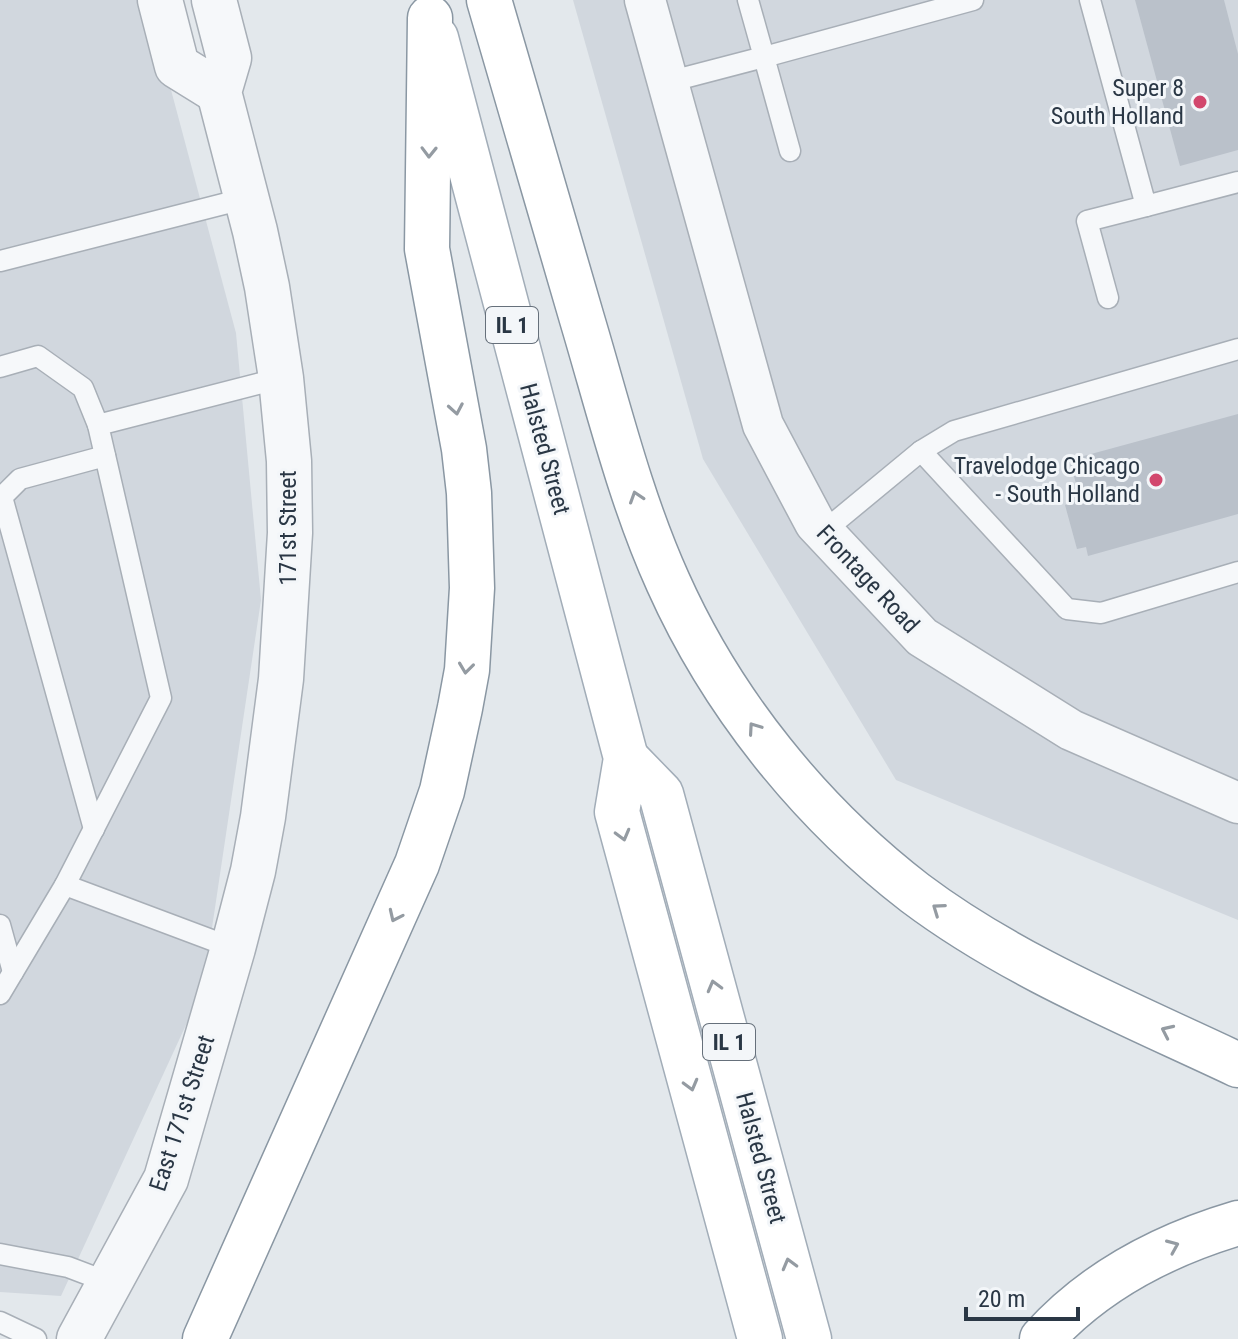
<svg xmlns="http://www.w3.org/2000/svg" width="1238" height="1339" font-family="'Roboto Condensed',sans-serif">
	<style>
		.built { fill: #d1d7de }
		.building { fill: #bac1ca }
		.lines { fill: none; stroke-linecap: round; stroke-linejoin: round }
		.service-casing { stroke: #a8afb7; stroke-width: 23 }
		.minor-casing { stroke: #a8afb7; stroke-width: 43 }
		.tertiary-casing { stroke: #a8afb7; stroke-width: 47 }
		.primary-casing { stroke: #a2adb8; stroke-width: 47 }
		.motorway-casing { stroke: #8a97a3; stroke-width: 47 }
		.service { stroke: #f6f8fa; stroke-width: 20 }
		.minor { stroke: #f6f8fa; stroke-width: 40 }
		.tertiary { stroke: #f6f8fa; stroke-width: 44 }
		.primary { stroke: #fff; stroke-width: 44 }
		.motorway { stroke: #fff; stroke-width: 44 }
		.oneway { stroke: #949ba2 }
		.poi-dot { fill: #d2476d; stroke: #f3f6f9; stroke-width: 3 }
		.labels { text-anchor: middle; stroke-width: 6; stroke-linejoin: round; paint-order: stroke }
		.shield { fill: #f3f6f9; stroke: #66707b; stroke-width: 2 }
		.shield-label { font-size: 22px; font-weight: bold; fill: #2a3745 }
		.poi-label { font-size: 24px; fill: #2a3745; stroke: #f3f6f9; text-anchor: end }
		.street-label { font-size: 24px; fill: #2a3745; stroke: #f3f6f9 }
	</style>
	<rect width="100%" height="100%" fill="#e3e8ec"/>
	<g class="built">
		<path d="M0,0H147L236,333L261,600L203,988L61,1296L0,1292Z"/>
		<path d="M573,0H1238V920L896,780L703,459Z"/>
	</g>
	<g class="building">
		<path d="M1135,0H1224L1238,54V150L1180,166Z"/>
		<path d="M1238,414V514L1088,556L1086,547L1077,549L1065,505L1081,500L1069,460Z"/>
	</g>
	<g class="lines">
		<g class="service-casing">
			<g id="service">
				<path d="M1090,0L1146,206L1238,182"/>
				<path d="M668,82L764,57L748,0"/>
				<path d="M790,151L764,57L973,0"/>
				<path d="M0,261L247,198"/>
				<path d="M1108,298L1087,221L1146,206"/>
				<path d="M0,367L38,356L83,388L98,425"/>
				<path d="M921,451L1067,609L1101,613L1238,572"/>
				<path d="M823,532L921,451L954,431L1238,349"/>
				<path d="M94,829L2,497L20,479L105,456"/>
				<path d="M65,885L161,698L98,425L281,378"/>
				<path d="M0,925L13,972"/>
				<path d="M0,994L65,885L233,948"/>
				<path d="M0,1254L68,1267L110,1283"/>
				<path d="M0,1322L36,1339"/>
			</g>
		</g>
		<g class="minor-casing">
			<path id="minor" d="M645,0L763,425L815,523L922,637L1071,730L1238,803"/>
		</g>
		<g class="tertiary-casing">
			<g id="tertiary">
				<path d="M160,0L177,66L219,92"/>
				<path d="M79,1339L166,1179L233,948L253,871L263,817L281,679L290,533L289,461L281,378L267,287L255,231L219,92L229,58L214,0"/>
			</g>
		</g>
		<g class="primary-casing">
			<g id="primary">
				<path d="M436,38L626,758L617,812L760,1339"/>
				<path d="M626,758L661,794L809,1339"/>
			</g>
		</g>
		<g class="motorway-casing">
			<g id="motorway">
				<path d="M489,0C520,106 551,212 582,319C608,406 630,498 668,582C722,703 810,812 915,893C1012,966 1128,1013 1238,1065"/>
				<path d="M205,1339L417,864L442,791L460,708L467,670L472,588L469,493L464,449L427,249L430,18"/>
				<path d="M1042,1339C1095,1280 1164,1245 1238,1223"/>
			</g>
		</g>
		<use href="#service" class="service"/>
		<use href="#minor" class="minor"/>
		<use href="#tertiary" class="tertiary"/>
		<use href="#primary" class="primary"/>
		<use href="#motorway" class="motorway"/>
	</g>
	<defs><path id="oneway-chevron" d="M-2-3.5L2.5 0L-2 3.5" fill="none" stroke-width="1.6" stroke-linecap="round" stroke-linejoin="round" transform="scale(2)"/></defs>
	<g class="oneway">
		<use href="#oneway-chevron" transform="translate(429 152) rotate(91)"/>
		<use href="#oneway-chevron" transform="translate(456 409) rotate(80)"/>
		<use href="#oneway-chevron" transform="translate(636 497) rotate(-108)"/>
		<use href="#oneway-chevron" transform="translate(466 668) rotate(97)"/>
		<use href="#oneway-chevron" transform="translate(754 728) rotate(-125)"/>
		<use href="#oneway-chevron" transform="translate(623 835) rotate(75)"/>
		<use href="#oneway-chevron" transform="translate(938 909) rotate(-145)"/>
		<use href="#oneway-chevron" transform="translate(395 916) rotate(115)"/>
		<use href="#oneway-chevron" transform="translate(714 986) rotate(-105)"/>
		<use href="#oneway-chevron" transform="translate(1167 1031) rotate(-155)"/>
		<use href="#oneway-chevron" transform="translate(691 1085) rotate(75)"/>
		<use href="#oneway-chevron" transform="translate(1173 1246) rotate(-23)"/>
		<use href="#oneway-chevron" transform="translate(789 1264) rotate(-105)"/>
	</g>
	<g class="poi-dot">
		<circle cx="1200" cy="102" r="8"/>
		<circle cx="1156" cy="480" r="8"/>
	</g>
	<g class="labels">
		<g class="shield">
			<rect x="486" y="307" width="52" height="36" rx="6"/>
			<rect x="703" y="1024" width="52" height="36" rx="6"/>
		</g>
		<g class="shield-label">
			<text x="512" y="333">IL 1</text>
			<text x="729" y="1050">IL 1</text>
		</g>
		<g class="poi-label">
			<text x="1184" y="96">Super 8<tspan x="1184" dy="28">South Holland</tspan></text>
			<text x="1140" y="474">Travelodge Chicago<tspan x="1140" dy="28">- South Holland</tspan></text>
		</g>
		<g class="street-label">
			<text transform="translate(545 449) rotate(75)" y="8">Halsted Street</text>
			<text transform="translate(288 528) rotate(-90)" y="8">171st Street</text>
			<text transform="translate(868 579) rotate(47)" y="8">Frontage Road</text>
			<text transform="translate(182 1113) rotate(-72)" y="8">East 171st Street</text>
			<text transform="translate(761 1158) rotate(75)" y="8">Halsted Street</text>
		</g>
	</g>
	<path d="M966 1307v12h112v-12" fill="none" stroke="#2a3745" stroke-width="4"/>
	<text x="978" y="1307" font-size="24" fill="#2a3745" stroke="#f3f6f9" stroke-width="6" paint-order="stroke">20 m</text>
</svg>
